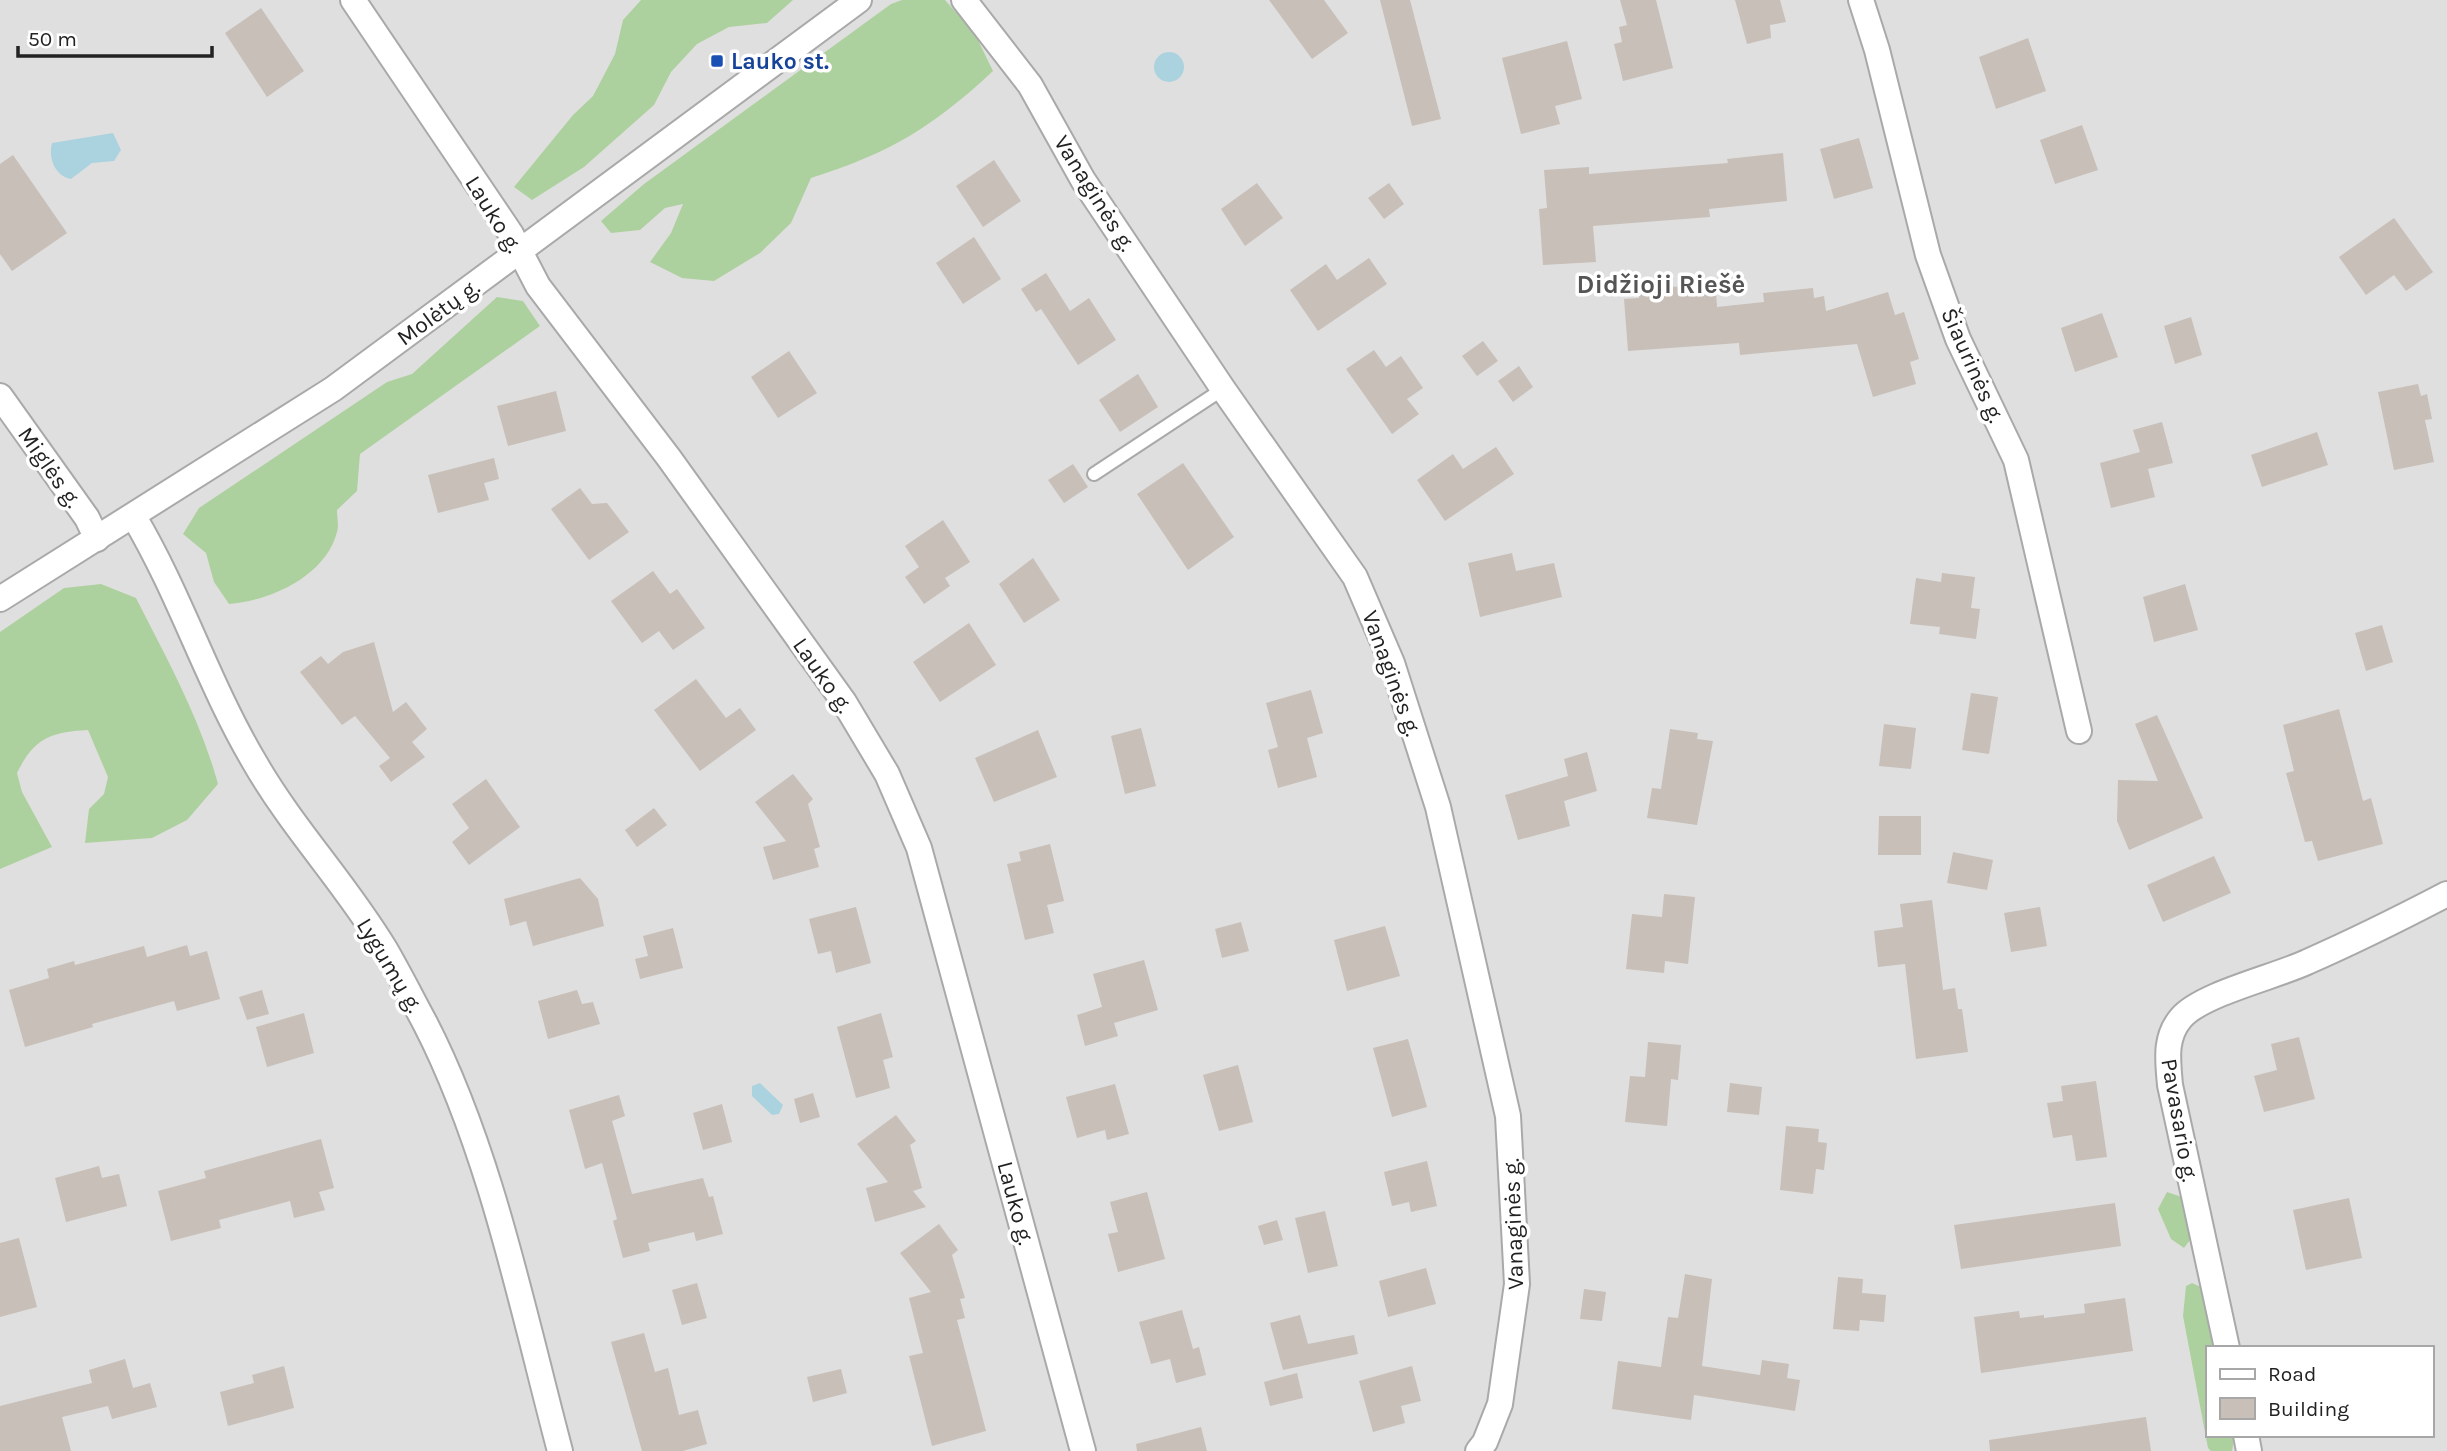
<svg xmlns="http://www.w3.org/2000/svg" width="2447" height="1451" font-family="Karla,sans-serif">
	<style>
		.residential { fill: #e0dfdf; fill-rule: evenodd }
		.forest { fill: #add19e }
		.water { fill: #aad3df }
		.building { fill: #c7bfb8 }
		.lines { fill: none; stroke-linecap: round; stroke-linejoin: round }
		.service-casing { stroke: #a9a9a9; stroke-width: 16 }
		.minor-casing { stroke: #a9a9a9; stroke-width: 28 }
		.service { stroke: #fff; stroke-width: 12 }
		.minor { stroke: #fff; stroke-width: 24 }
		.transit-dot { fill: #1a4fb4; stroke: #fff; stroke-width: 2.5 }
		.labels { text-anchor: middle; stroke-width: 7; stroke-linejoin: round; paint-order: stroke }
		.transit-label { font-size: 23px; font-weight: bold; fill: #164399; stroke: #fff; text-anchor: start }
		.street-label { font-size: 23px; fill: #222; stroke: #fff }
		.quarter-label { font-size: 26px; font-weight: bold; fill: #555; stroke: #fff }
	</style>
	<rect width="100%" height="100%" fill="#f2efe9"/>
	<path class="residential" d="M0,0H2447V1451H0ZM2207,1348H2431V1435H2207Z"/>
	<g class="forest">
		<path d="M641,0H793L767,23L729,27L697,44L671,72L654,105L584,167L532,200L514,187L573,115L593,96L615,54L623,20Z"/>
		<path d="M902,0H945L975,34L993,71C933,127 890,153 811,178L791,223L760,253L714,281L682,278L650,262L671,233L683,204L665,208L640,230L611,233L601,221L644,184L891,4Z"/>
		<path d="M497,297L523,301L540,326L360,454L357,491L337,510C337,517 339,526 337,532C326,576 270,601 229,604L214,582L206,553L183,534L199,508L387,382L412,374Z"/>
		<path d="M101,584L136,598C167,659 200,718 218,784L187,820L152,838L85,843L89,809L104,794L108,777L88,730C51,732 34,738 17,773L22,792L52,847L0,869V632L64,588Z"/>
		<path d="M2167,1192L2182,1197L2191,1214L2193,1236L2184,1248L2171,1239L2158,1209Z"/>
		<path d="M2192,1283L2203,1288L2218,1348H2207V1435H2235L2232,1451H2211L2208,1448L2183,1316L2186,1286Z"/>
	</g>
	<g class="water">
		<circle cx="1169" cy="67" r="15"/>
		<path d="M113,133L121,150L114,161L92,163L71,179C55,176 48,158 52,143Z"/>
		<path d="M760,1083L783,1105L779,1114L772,1115L752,1096V1086Z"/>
	</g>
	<g class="building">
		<path d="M1269,0H1324L1348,33L1312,59Z"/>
		<path d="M1380,0H1410L1441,119L1412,126Z"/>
		<path d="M1620,0H1656L1673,68L1623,81L1614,44L1622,42L1619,27L1627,25Z"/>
		<path d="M1735,0H1780L1786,22L1770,25L1771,38L1747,44Z"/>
		<path d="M261,8L304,71L267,97L225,33Z"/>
		<path d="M2028,38L2046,91L1996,109L1979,57Z"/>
		<path d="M1567,41L1582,99L1555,106L1560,124L1521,134L1502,58Z"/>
		<path d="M2082,125L2098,170L2055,184L2040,140Z"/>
		<path d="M1859,138L1873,188L1834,199L1820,149Z"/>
		<path d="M1783,153L1787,201L1709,209L1710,217L1593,226L1596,262L1543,265L1539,209L1547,208L1544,170L1589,167V174L1728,163L1727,159Z"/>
		<path d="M13,155L67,233L12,271L0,254V164Z"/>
		<path d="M994,160L1021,201L983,227L956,186Z"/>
		<path d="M1257,183L1283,218L1245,246L1221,209Z"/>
		<path d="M1389,183L1404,204L1384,219L1368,198Z"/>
		<path d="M2394,218L2433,272L2406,291L2394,275L2366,295L2339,257Z"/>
		<path d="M974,237L1001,279L963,304L936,263Z"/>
		<path d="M1369,258L1387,284L1318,331L1290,290L1326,264L1337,280Z"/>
		<path d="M1046,273L1070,311L1089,298L1116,340L1078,365L1041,309L1036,312L1021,289Z"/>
		<path d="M1704,285L1705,293L1716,292L1717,307L1764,302L1763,293L1813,288L1814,298L1824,296L1826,311L1888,292L1895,315L1904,312L1919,359L1910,362L1916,384L1873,397L1857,344L1740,355L1739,343L1628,351L1624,299L1639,298V289Z"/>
		<path d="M2102,313L2118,357L2075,372L2061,328Z"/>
		<path d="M2191,317L2202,355L2175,364L2164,326Z"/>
		<path d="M1483,341L1498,361L1477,376L1462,356Z"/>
		<path d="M1374,350L1386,367L1401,356L1423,388L1407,399L1419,414L1392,434L1346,369Z"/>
		<path d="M789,351L817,393L778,418L751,377Z"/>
		<path d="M1519,366L1533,387L1513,402L1498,381Z"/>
		<path d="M1138,374L1158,407L1120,432L1099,400Z"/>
		<path d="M2418,384L2421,396L2427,394L2432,419L2425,420L2434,462L2394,470L2378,392Z"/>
		<path d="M556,391L566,431L508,446L497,406Z"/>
		<path d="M2162,422L2173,463L2148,469L2155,497L2111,508L2100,463L2140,452L2133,430Z"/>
		<path d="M2317,432L2328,465L2262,487L2251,455Z"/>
		<path d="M1496,447L1514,474L1445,521L1417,480L1453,454L1463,469Z"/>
		<path d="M494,458L499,479L484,483L489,500L438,513L428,475Z"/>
		<path d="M1183,463L1234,537L1188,570L1137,494Z"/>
		<path d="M1073,464L1088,487L1064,503L1048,480Z"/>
		<path d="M580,488L592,504L607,503L629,532L589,560L551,509Z"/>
		<path d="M943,520L970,562L945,578L950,586L924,604L905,577L919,567L905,546Z"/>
		<path d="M1512,553L1516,571L1554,563L1562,597L1480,617L1468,563Z"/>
		<path d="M1033,558L1060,600L1024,623L999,584Z"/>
		<path d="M653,571L670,594L677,589L705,628L673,650L659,631L642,643L611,601Z"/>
		<path d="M1942,573L1975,577L1971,608L1980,609L1976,639L1939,634L1940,627L1910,624L1916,578L1941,582Z"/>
		<path d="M2185,584L2198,630L2154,642L2143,597Z"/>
		<path d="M969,623L996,665L940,702L913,662Z"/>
		<path d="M2382,625L2393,662L2366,671L2355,633Z"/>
		<path d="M374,642L393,712L406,702L427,729L412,742L425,757L391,782L379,766L390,758L355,716L342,725L300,672L321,656L328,664L343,652Z"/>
		<path d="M696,679L726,718L740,708L756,730L700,771L654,710Z"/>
		<path d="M1311,690L1323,733L1307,738L1317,777L1278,788L1268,750L1278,747L1266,703Z"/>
		<path d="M1971,693L1998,697L1989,754L1962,750Z"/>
		<path d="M2339,709L2363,801L2371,798L2383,844L2318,861L2312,841L2305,842L2286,773L2294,771L2283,725Z"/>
		<path d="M2157,715L2203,818L2129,850L2117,821L2118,780L2158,781L2135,724Z"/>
		<path d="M1884,724L1916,728L1911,769L1879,766Z"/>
		<path d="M1141,728L1156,786L1125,794L1111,736Z"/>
		<path d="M1670,729L1698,733L1697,739L1713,741L1697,825L1647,818L1652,788L1661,789Z"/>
		<path d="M1038,730L1057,777L994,802L975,758Z"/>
		<path d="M1587,752L1597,791L1564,801L1570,826L1518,840L1505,795L1568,776L1564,759Z"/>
		<path d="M793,774L813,799L808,804L820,847L814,849L819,867L773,880L763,847L786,841L755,802Z"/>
		<path d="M486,779L520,827L469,865L452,842L469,828L452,804Z"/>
		<path d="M654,808L667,825L637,847L625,830Z"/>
		<path d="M1879,816H1921V855H1878Z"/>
		<path d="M1050,844L1064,901L1047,905L1054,933L1025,940L1007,864L1021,861L1019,852Z"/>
		<path d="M1953,852L1993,860L1987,890L1947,883Z"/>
		<path d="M2214,856L2231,893L2163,922L2147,885Z"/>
		<path d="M580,878L598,899L604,926L533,946L526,921L510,926L504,899Z"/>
		<path d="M1664,894L1695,897L1688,964L1665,961L1664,973L1626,969L1632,914L1662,917Z"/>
		<path d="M1932,900L1943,990L1955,988L1958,1009H1962L1968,1052L1916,1059L1905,964L1878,967L1874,931L1903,927L1900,904Z"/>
		<path d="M856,907L871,963L836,973L831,951L818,954L809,919Z"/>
		<path d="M2040,907L2047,946L2011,952L2004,913Z"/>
		<path d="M1241,922L1249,951L1222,958L1215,929Z"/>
		<path d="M1385,926L1400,976L1347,991L1334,940Z"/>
		<path d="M673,928L683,968L640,979L635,959L648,956L643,936Z"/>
		<path d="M187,945L190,956L207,951L220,999L177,1011L174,1001L92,1024L93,1027L25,1047L9,990L49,978L47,969L74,961L75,965L144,946L147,957Z"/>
		<path d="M1144,960L1158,1010L1114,1023L1118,1036L1085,1046L1077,1015L1102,1007L1093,974Z"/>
		<path d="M262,990L269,1014L247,1020L239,997Z"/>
		<path d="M577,990L582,1004L593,1002L600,1024L548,1039L538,1001Z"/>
		<path d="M304,1013L314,1053L267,1067L256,1027Z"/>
		<path d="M881,1013L893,1057L883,1060L890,1088L856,1098L837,1027Z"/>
		<path d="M2299,1037L2315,1099L2264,1112L2254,1076L2277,1070L2271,1044Z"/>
		<path d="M1408,1039L1427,1107L1392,1117L1373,1048Z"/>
		<path d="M1648,1042L1681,1045L1678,1080L1671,1079L1667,1126L1625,1122L1630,1076L1645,1077Z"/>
		<path d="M1238,1065L1253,1122L1219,1131L1203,1075Z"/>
		<path d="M2096,1081L2107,1157L2076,1161L2072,1135L2053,1138L2047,1103L2063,1101L2061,1086Z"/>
		<path d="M1730,1083L1762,1087L1759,1115L1727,1112Z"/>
		<path d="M1115,1084L1129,1134L1107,1140L1105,1130L1077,1138L1066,1097Z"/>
		<path d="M813,1093L820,1117L800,1123L794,1099Z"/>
		<path d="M619,1095L625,1116L612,1121L632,1194L703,1178L709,1197L713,1196L723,1234L696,1241L694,1232L648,1243L650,1251L623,1258L613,1221L617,1219L602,1163L585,1169L569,1110Z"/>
		<path d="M722,1104L732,1142L703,1150L693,1113Z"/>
		<path d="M896,1115L916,1141L910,1145L922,1188L913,1191L926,1207L875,1222L866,1188L888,1182L857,1144Z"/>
		<path d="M1786,1126L1819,1129L1818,1142L1827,1143L1824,1170L1816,1169L1813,1194L1780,1190Z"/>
		<path d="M321,1139L334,1188L319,1192L325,1210L294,1218L290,1201L219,1220L221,1228L171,1241L158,1191L206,1178L204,1171Z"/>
		<path d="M1427,1161L1437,1206L1411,1212L1409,1202L1392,1206L1384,1172Z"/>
		<path d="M99,1166L102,1178L119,1174L127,1206L66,1222L55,1178Z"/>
		<path d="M1147,1192L1165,1259L1118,1272L1108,1234L1118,1232L1110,1202Z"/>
		<path d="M2349,1198L2362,1258L2306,1270L2293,1210Z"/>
		<path d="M2115,1203L2121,1246L1961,1269L1954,1225Z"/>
		<path d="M1325,1211L1338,1266L1308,1273L1295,1218Z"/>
		<path d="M1277,1220L1283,1240L1264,1245L1258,1226Z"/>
		<path d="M939,1224L958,1250L952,1255L965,1298L960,1299L965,1318L957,1320L986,1431L932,1446L909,1356L923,1353L909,1298L931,1292L900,1253Z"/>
		<path d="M19,1238L37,1307L0,1317V1243Z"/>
		<path d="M1426,1268L1436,1304L1388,1317L1379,1281Z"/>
		<path d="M1685,1274L1712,1279L1702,1366L1760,1375L1762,1360L1789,1364L1787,1378L1800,1380L1795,1411L1694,1395L1691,1420L1612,1409L1618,1361L1661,1367L1668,1317L1678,1318Z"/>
		<path d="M1838,1277L1863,1279L1862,1293L1886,1295L1884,1322L1860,1320L1859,1331L1833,1329Z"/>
		<path d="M697,1283L707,1318L682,1325L672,1290Z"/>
		<path d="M1584,1289L1606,1292L1602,1321L1580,1319Z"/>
		<path d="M2125,1298L2133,1351L1981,1373L1974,1317L2019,1311L2020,1318L2044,1315V1318L2085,1313L2084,1304Z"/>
		<path d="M1182,1310L1193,1349L1199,1347L1206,1375L1176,1383L1170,1359L1151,1364L1139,1322Z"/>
		<path d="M1300,1315L1308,1344L1354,1335L1358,1354L1283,1370L1270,1323Z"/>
		<path d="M644,1333L655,1372L668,1368L679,1415L698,1410L707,1444L683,1451H642L611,1342Z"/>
		<path d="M125,1359L133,1388L150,1383L157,1407L112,1419L108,1406L62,1417L71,1451H0V1406L92,1383L89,1370Z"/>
		<path d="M284,1366L294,1408L228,1426L220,1392L254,1383L252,1375Z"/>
		<path d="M1412,1366L1421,1401L1401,1406L1405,1423L1373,1432L1359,1381Z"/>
		<path d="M841,1369L847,1393L813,1402L807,1377Z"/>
		<path d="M1297,1373L1303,1398L1270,1406L1264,1382Z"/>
		<path d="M2146,1417L2151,1451H1990L1989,1440Z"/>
		<path d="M1201,1427L1207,1451H1137L1136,1444Z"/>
	</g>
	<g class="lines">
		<g class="service-casing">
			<path id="service" d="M1094,474L1223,389"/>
		</g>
		<g class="minor-casing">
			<g id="minor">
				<path d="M353,0L511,234L538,286L669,458L844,702L887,774L919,848L1083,1451"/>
				<path d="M964,0L1030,85L1083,180L1223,389L1355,577L1392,663L1438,807L1508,1116L1517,1284L1500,1404L1485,1442L1478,1451"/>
				<path d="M1861,0L1877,50L1928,255L1958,339L2016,460L2079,731"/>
				<path d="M0,396L87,518L97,539"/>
				<path d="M134,517C181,596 208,684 255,763C293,829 346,884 385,949C399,973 412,999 425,1023C491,1151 523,1312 560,1451"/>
				<path d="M0,599L333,389L859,0"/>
				<path d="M2227,1348L2170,1085C2168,1061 2164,1038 2181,1018C2201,994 2275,977 2307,962C2355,941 2401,918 2447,894"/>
				<path d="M2246,1435L2249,1451"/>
			</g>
		</g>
		<use href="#service" class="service"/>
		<use href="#minor" class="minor"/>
	</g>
	<rect class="transit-dot" x="710" y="54" width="14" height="14" rx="3.5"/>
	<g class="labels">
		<g class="transit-label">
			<text x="731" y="69">Lauko st.</text>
		</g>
		<g class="street-label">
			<text transform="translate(1095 193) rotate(58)" y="8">Vanaginės g.</text>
			<text transform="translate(494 214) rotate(58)" y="8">Lauko g.</text>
			<text transform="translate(438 312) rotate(-36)" y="8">Molėtų g.</text>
			<text transform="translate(1973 365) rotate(66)" y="8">Šiaurinės g.</text>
			<text transform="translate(50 467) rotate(55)" y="8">Miglės g.</text>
			<text transform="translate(1392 673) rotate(70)" y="8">Vanaginės g.</text>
			<text transform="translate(823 675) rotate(55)" y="8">Lauko g.</text>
			<text transform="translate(390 965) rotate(59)" y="8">Lygumų g.</text>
			<text transform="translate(2180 1120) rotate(80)" y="8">Pavasario g.</text>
			<text transform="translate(1016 1203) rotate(75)" y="8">Lauko g.</text>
			<text transform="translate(1513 1224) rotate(-92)" y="8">Vanaginės g.</text>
		</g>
		<g class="quarter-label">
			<text x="1661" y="293">Didžioji Riešė</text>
		</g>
	</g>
	<rect x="2206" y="1346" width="228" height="91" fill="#ffffff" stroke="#a7a7a7" stroke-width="2"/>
	<rect x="2220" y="1369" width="35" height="10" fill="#ffffff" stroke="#a7a7a7" stroke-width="2"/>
	<text x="2268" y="1381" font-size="21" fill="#222222">Road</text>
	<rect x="2220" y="1398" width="35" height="21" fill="#c7bfb8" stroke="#a7a7a7" stroke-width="2"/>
	<text x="2268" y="1416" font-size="21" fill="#222222">Building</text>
	<path d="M18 46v10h194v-10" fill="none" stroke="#222222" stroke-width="3.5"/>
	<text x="28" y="46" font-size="21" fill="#222222" stroke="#ffffff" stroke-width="5" paint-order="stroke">50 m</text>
</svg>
